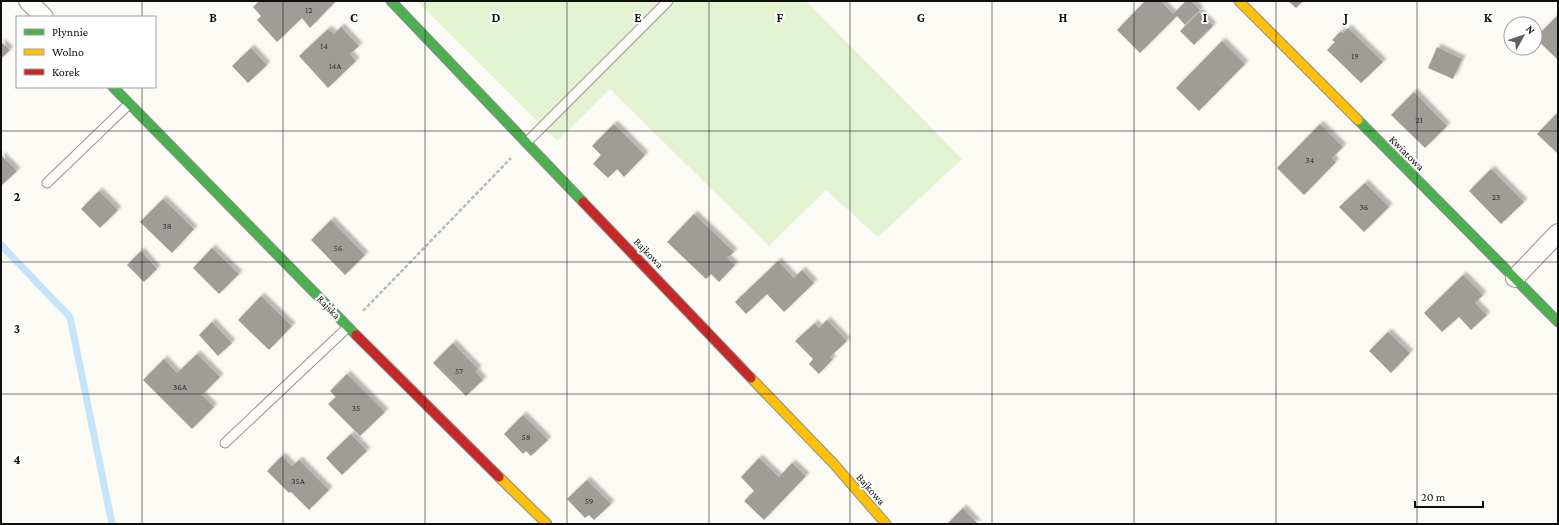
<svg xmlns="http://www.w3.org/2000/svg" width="1559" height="525" font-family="'Crimson Pro',serif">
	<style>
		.green { fill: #e3f3d1 }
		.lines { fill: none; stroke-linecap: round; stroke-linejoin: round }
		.stream { stroke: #c5e3fa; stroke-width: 7 }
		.building { fill: #a09d99; filter: url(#shadow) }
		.lane-casing { stroke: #969592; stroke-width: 11 }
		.street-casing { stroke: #969592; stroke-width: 20 }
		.fast-casing { stroke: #8c8b89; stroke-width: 11 }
		.slow-casing { stroke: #8c8b89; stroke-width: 11 }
		.jam-casing { stroke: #8c8b89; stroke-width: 11 }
		.path { stroke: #b9b9b8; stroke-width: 2.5; stroke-dasharray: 4 2; stroke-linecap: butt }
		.lane { stroke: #fffefd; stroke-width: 9 }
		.street { stroke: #fffefd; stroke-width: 18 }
		.fast { stroke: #4caf50; stroke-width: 9 }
		.slow { stroke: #ffc107; stroke-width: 9 }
		.jam { stroke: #c62828; stroke-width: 9 }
		.grid { fill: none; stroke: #0f0f0f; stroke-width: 1; stroke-opacity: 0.55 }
		.labels { text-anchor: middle; stroke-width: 4; stroke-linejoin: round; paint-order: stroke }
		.number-label { font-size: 9px; fill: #333232 }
		.street-label { font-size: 11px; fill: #0f0f0f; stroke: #fff }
		.grid-label { font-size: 13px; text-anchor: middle; font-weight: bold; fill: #0f0f0f; stroke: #fff; stroke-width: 4; stroke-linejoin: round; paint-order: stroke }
	</style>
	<defs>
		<filter id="shadow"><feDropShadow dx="3.5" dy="-3.5" stdDeviation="1" flood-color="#0004"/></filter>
	</defs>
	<rect width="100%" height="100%" fill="#fcfaf4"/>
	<path class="green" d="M417,1H806L962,159L878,237L826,190L769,246L610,89L557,141Z"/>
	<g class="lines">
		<path class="stream" d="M1,245L70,317L112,524"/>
	</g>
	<g class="building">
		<path d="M259,1H334L335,2L310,28L302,18L277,42L257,20L261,16L253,7Z"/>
		<path d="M1145,1H1161L1173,14L1186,1H1191L1200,10L1185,25L1177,16L1140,53L1117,30Z"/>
		<path d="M1288,1H1303L1296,8Z"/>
		<path d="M1199,12L1213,26L1194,45L1180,31Z"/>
		<path d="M1558,15V60L1535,38Z"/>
		<path d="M341,27L359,46L350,54L356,61L328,88L299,56L328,29L334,34Z"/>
		<path d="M1348,28L1383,62L1361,83L1327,50L1335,42L1332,40L1341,31L1343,33Z"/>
		<path d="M1222,41L1245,64L1199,111L1176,88Z"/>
		<path d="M1,42L10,50L1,59Z"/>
		<path d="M1437,47L1462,59L1453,79L1428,68Z"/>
		<path d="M251,48L267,65L248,83L232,66Z"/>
		<path d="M1414,92L1447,126L1425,148L1391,115Z"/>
		<path d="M1556,114L1558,116V152L1557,153L1537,134Z"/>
		<path d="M614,124L645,155L624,177L617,169L608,178L593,164L601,155L592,146Z"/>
		<path d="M1320,124L1343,147L1332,158L1336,162L1304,195L1277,168Z"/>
		<path d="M1,155L17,171L1,186Z"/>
		<path d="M1491,169L1524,202L1501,224L1469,191Z"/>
		<path d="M1365,183L1389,207L1364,232L1339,207Z"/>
		<path d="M99,191L118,210L100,228L81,209Z"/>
		<path d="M163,199L194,229L172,253L140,222Z"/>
		<path d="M694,214L734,252L727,258L735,265L719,282L711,274L706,279L667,242Z"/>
		<path d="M331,220L365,255L345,275L311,240Z"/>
		<path d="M212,248L239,274L219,294L193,268Z"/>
		<path d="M141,251L157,269L144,282L127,265Z"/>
		<path d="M778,261L794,278L802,270L814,283L784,312L767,294L746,314L735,302Z"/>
		<path d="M1463,275L1483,295L1475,303L1487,315L1471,330L1459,317L1442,332L1424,313Z"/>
		<path d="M261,296L292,326L269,350L238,320Z"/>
		<path d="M827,320L847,341L830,357L833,359L819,374L809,364L813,359L795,341L815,323L819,328Z"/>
		<path d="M212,322L232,343L218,356L199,335Z"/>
		<path d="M1388,332L1410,353L1391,373L1369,351Z"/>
		<path d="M453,343L478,369L476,372L483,380L466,396L433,363Z"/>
		<path d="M197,354L220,377L202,395L214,407L192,429L143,380L164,359L177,373Z"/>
		<path d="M347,374L385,412L360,436L328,404L336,397L330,391Z"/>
		<path d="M523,415L548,440L531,456L526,451L523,454L504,434Z"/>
		<path d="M351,434L367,451L342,475L326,458Z"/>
		<path d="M282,456L292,466L299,460L329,490L309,510L291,492L289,493L267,471Z"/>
		<path d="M759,458L779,477L792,463L806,476L764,520L744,501L754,491L741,477Z"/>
		<path d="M587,480L611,504L594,520L589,515L585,518L567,499Z"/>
		<path d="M963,508L978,524H947Z"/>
	</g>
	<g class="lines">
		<g class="lane-casing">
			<g id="lane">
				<path d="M527,142L668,1"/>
				<path d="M47,183L129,104"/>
				<path d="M225,443L348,327"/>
			</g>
		</g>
		<g class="street-casing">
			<g id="street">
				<path d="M28,1L44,17"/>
				<path d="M1515,278L1558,233"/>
			</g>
		</g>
		<g class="fast-casing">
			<g id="fast">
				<path d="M391,1L583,202"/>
				<path d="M113,87L356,335"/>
				<path d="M1358,120L1558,322"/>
			</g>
		</g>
		<g class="slow-casing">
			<g id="slow">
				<path d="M1239,1L1358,120"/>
				<path d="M751,378L833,463L886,524"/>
				<path d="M499,477L547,524"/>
			</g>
		</g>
		<g class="jam-casing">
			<g id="jam">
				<path d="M583,202L751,378"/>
				<path d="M356,335L499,477"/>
			</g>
		</g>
		<path class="path" d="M363,311L511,158"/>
		<use href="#lane" class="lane"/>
		<use href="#street" class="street"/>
		<use href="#fast" class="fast"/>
		<use href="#slow" class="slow"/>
		<use href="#jam" class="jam"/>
	</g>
	<path class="grid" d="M142,1V17M283,1V524M425,1V524M567,1V524M709,1V524M850,1V524M992,1V524M1134,1V524M1276,1V524M1417,1V524M142,87V524M1,131H1558M1,262H1558M1,394H1558"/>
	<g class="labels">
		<g class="number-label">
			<text x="309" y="13">12</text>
			<text x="324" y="49">14</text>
			<text x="1355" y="59">19</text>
			<text x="335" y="69">14A</text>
			<text x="1419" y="123">21</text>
			<text x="1310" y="163">34</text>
			<text x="1496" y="200">23</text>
			<text x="1364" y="210">36</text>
			<text x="167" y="229">38</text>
			<text x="338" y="251">56</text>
			<text x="459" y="374">57</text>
			<text x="180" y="390">36A</text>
			<text x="356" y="411">35</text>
			<text x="526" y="440">58</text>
			<text x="298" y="484">35A</text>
			<text x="589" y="504">59</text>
		</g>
		<g class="street-label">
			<text transform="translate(1407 153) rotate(45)" y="4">Kwiatowa</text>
			<text transform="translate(649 253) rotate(46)" y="4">Bajkowa</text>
			<text transform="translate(329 307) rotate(46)" y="4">Rajska</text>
			<text transform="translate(871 489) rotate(49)" y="4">Bajkowa</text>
		</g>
	</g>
	<g class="grid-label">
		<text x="213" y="22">B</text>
		<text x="354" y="22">C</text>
		<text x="496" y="22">D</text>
		<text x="638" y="22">E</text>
		<text x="780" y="22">F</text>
		<text x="921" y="22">G</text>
		<text x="1063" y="22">H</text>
		<text x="1205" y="22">I</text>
		<text x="1346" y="22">J</text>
		<text x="1488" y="22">K</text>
		<text x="17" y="201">2</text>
		<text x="17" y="333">3</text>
		<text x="17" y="464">4</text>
	</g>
	<rect width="1559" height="525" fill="none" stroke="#0f0f0f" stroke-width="4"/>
	<rect x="16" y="16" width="140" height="72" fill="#ffffff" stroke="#9f9f9f"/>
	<rect x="24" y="29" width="20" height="6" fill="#4caf50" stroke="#9f9f9f"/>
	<text x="52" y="36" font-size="12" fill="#0f0f0f">Płynnie</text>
	<rect x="24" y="49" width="20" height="6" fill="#ffc107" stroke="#9f9f9f"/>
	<text x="52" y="56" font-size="12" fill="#0f0f0f">Wolno</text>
	<rect x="24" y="69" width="20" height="6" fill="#c62828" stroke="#9f9f9f"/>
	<text x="52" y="76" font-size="12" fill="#0f0f0f">Korek</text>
	<g transform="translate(1523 36) rotate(50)"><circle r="19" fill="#ffffff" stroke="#9f9f9f"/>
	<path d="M0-3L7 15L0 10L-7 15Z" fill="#62615f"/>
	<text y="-6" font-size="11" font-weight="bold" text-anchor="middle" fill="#0f0f0f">N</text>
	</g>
	<path d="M1415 501v6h68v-6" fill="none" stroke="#0f0f0f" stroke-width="2"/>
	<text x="1421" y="501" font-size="12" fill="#0f0f0f" stroke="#ffffff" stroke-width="3" paint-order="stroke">20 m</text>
</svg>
